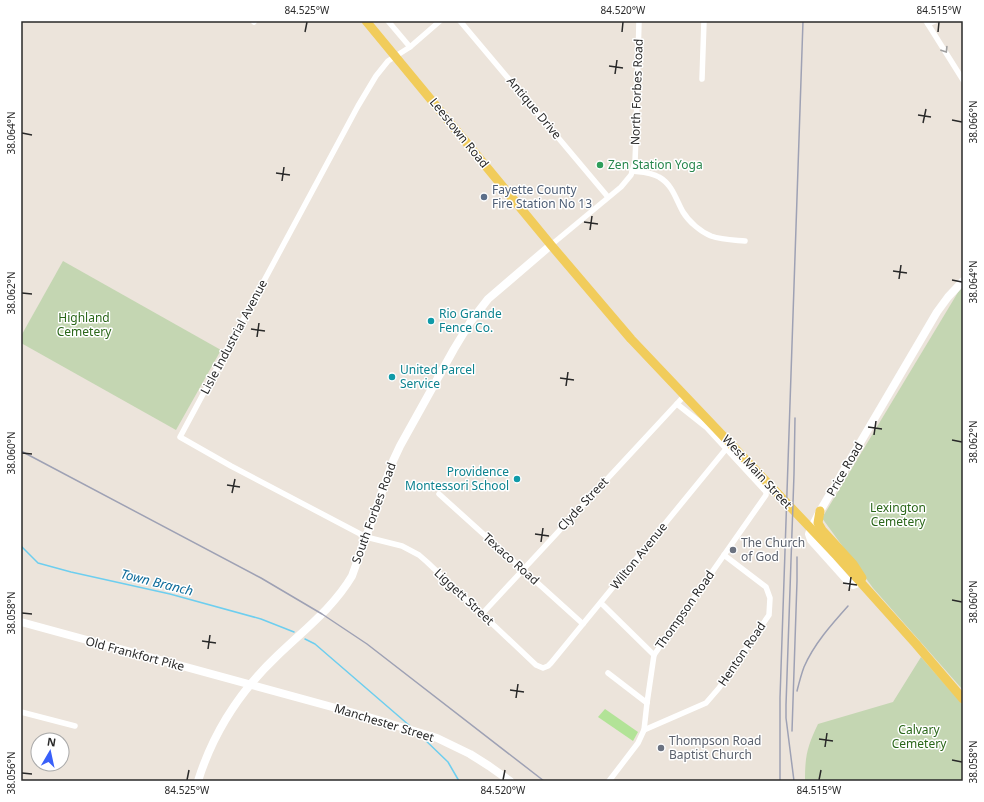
<svg xmlns="http://www.w3.org/2000/svg" width="984" height="802" font-family="'Noto Sans',sans-serif">
	<style>
		.green { fill: #b2e397 }
		.cemetery { fill: #c4d6b2 }
		.lines { fill: none; stroke-linecap: round; stroke-linejoin: round }
		.stream { stroke: #6dceef; stroke-width: 1.5 }
		.street { stroke: #fff; stroke-width: 5.5 }
		.secondary { stroke: #fff; stroke-width: 8 }
		.primary { stroke: #f1cc5b; stroke-width: 9 }
		.rail { stroke: #9ea1b4; stroke-width: 1.5 }
		.oneway { stroke: #9f9f9f }
		.ticks { fill: none; stroke: #292929; stroke-width: 1.5 }
		.leisure-dot { fill: #2e9e5b; stroke: #fff; stroke-width: 1.5 }
		.service-dot { fill: #5c6f8a; stroke: #fff; stroke-width: 1.5 }
		.culture-dot { fill: #0f9aa8; stroke: #fff; stroke-width: 1.5 }
		.worship-dot { fill: #6b7280; stroke: #fff; stroke-width: 1.5 }
		.labels { text-anchor: middle; stroke-width: 3; stroke-linejoin: round; paint-order: stroke }
		.street-label { font-size: 12px; fill: #292929; stroke: #fff }
		.leisure-label { font-size: 12px; fill: #27864d; stroke: #fff; text-anchor: start }
		.service-label { font-size: 12px; fill: #4e5e75; stroke: #fff; text-anchor: start }
		.culture-label { font-size: 12px; fill: #0d838f; stroke: #fff; text-anchor: start }
		.park-label { font-size: 12px; fill: #2a6619; stroke: #fff }
		.worship-label { font-size: 12px; fill: #5b616d; stroke: #fff; text-anchor: start }
		.water-label { font-size: 13px; font-style: italic; fill: #0d6b9a; stroke: #fff }
		.neatline { fill: none; stroke: #292929; stroke-width: 1.5 }
		.ticks-label { font-size: 10px; text-anchor: middle; fill: #292929 }
	</style>
	<rect width="100%" height="100%" fill="#ece4db"/>
	<path class="green" d="M605,709L638,732L633,741L598,717Z"/>
	<g class="cemetery">
		<path d="M63,261L221,350L176,430L21,343V336Z"/>
		<path d="M963,286V690L873,588L822,518L960,289Z"/>
		<path d="M921,657L963,705V781H805C805,756 807,747 818,724L893,702Z"/>
	</g>
	<g class="lines">
		<g class="stream">
			<path d="M21,546L38,563L71,572L170,594L261,619L294,632"/>
			<path d="M305,639L315,644L410,726"/>
			<path d="M422,737L448,762L459,781"/>
		</g>
		<g class="street">
			<path d="M253,21L254,22"/>
			<path d="M388,21L410,47"/>
			<path d="M440,21L410,47L388,61L376,76L358,106L180,437L231,466L366,537L402,546L419,555L427,562L536,665L543,668L548,666L551,663L726,449"/>
			<path d="M460,21L608,197"/>
			<path d="M926,21L963,80"/>
			<path d="M928,24L935,21"/>
			<path d="M702,79L704,21"/>
			<path d="M632,171C641,172 651,172 659,177C673,185 676,200 683,212C689,222 701,232 711,236C722,240 734,240 745,241"/>
			<path d="M551,245L621,187L631,175L635,162L636,135L639,21"/>
			<path d="M439,494L583,624"/>
			<path d="M601,603L654,655"/>
			<path d="M482,614L685,395"/>
			<path d="M608,673L647,703"/>
			<path d="M21,712L75,726"/>
			<path d="M644,730L706,703L719,688L769,615L770,598L766,587L724,555"/>
			<path d="M609,781L638,743L644,730L647,703L654,655L766,495V492L706,427L677,404"/>
		</g>
		<g class="secondary">
			<path d="M859,581L856,584L853,585L846,579L811,540L809,534L810,531L820,511L937,312L948,297L963,281"/>
			<path d="M21,622L365,716L437,738L470,754L489,766L510,781"/>
			<path d="M198,781C213,733 240,691 277,656C304,630 333,608 352,576L393,461L400,446L454,349L471,321L488,299L551,245"/>
		</g>
		<g class="primary">
			<path d="M366,21L551,245L631,339L837,556L916,644L963,699"/>
			<path d="M820,511L818,523L822,530L853,564L862,578"/>
		</g>
		<g class="rail">
			<path d="M21,451L261,578L322,614L367,644L544,781"/>
			<path d="M797,691C799,683 801,675 804,667C814,644 831,625 848,606"/>
			<path d="M792,731L797,581V557"/>
			<path d="M780,781V698L803,21"/>
			<path d="M794,781L786,718V705L794,474L795,418"/>
		</g>
	</g>
	<defs><path id="oneway-chevron" d="M-2-3.5L2.5 0L-2 3.5" fill="none" stroke-width="1.6" stroke-linecap="round" stroke-linejoin="round"/></defs>
	<use class="oneway" href="#oneway-chevron" transform="translate(945 50) rotate(58)"/>
	<path class="ticks" d="M305,32L307,22M622,32L623,22M938,32L939,22M609,66L623,68M615,74L617,60M918,115L931,117M952,120L962,122M923,123L926,109M22,133L32,135M276,173L290,175M282,181L284,167M584,222L598,224M590,230L592,216M893,271L907,273M899,279L901,265M952,280L962,282M22,293L32,294M251,329L265,331M257,337L259,323M560,378L574,380M566,386L568,372M868,427L882,429M874,435L876,421M952,440L962,442M22,453L32,454M227,485L240,487M232,493L235,479M535,534L549,536M541,542L543,528M843,583L857,585M849,591L851,577M952,600L962,602M22,613L32,614M202,641L216,643M208,649L210,635M510,690L524,692M516,698L518,684M819,739L833,741M825,747L827,733M952,760L962,762M22,773L32,774M187,780L189,770M503,780L505,770M819,780L821,770"/>
	<circle class="leisure-dot" cx="600" cy="165" r="4"/>
	<circle class="service-dot" cx="484" cy="197" r="4"/>
	<g class="culture-dot">
		<circle cx="431" cy="321" r="4"/>
		<circle cx="392" cy="377" r="4"/>
		<circle cx="517" cy="479" r="4"/>
	</g>
	<g class="worship-dot">
		<circle cx="733" cy="550" r="4"/>
		<circle cx="661" cy="748" r="4"/>
	</g>
	<g class="labels">
		<g class="street-label">
			<text transform="translate(637 92) rotate(-88)" y="4">North Forbes Road</text>
			<text transform="translate(534 108) rotate(50)" y="4">Antique Drive</text>
			<text transform="translate(459 133) rotate(51)" y="4">Leestown Road</text>
			<text transform="translate(234 337) rotate(-62)" y="4">Lisle Industrial Avenue</text>
			<text transform="translate(845 469) rotate(-60)" y="4">Price Road</text>
			<text transform="translate(757 472) rotate(47)" y="4">West Main Street</text>
			<text transform="translate(583 504) rotate(-47)" y="4">Clyde Street</text>
			<text transform="translate(374 513) rotate(-70)" y="4">South Forbes Road</text>
			<text transform="translate(639 556) rotate(-51)" y="4">Wilton Avenue</text>
			<text transform="translate(511 559) rotate(42)" y="4">Texaco Road</text>
			<text transform="translate(464 597) rotate(43)" y="4">Liggett Street</text>
			<text transform="translate(685 610) rotate(-55)" y="4">Thompson Road</text>
			<text transform="translate(135 654) rotate(15)" y="4">Old Frankfort Pike</text>
			<text transform="translate(742 654) rotate(-56)" y="4">Henton Road</text>
			<text transform="translate(384 723) rotate(17)" y="4">Manchester Street</text>
		</g>
		<g class="leisure-label">
			<text x="608" y="169">Zen Station Yoga</text>
		</g>
		<g class="service-label">
			<text x="492" y="194">Fayette County<tspan x="492" dy="14">Fire Station No 13</tspan></text>
		</g>
		<g class="culture-label">
			<text x="439" y="318">Rio Grande<tspan x="439" dy="14">Fence Co.</tspan></text>
			<text x="400" y="374">United Parcel<tspan x="400" dy="14">Service</tspan></text>
			<text x="509" y="476" text-anchor="end">Providence<tspan x="509" dy="14">Montessori School</tspan></text>
		</g>
		<g class="park-label">
			<text x="84" y="322">Highland<tspan x="84" dy="14">Cemetery</tspan></text>
			<text x="898" y="512">Lexington<tspan x="898" dy="14">Cemetery</tspan></text>
			<text x="919" y="734">Calvary<tspan x="919" dy="14">Cemetery</tspan></text>
		</g>
		<g class="worship-label">
			<text x="741" y="547">The Church<tspan x="741" dy="14">of God</tspan></text>
			<text x="669" y="745">Thompson Road<tspan x="669" dy="14">Baptist Church</tspan></text>
		</g>
		<g class="water-label">
			<text transform="translate(157 582) rotate(14)" y="5">Town Branch</text>
		</g>
	</g>
	<rect width="984" height="802" fill="none" stroke="#ffffff" stroke-width="44"/>
	<g transform="translate(50 752) rotate(9)"><circle r="19" fill="#ffffff" stroke="#a9a9a9"/>
	<path d="M0-3L7 15L0 10L-7 15Z" fill="#3960fa"/>
	<text y="-6" font-size="11" font-weight="bold" text-anchor="middle" fill="#292929">N</text>
	</g>
	<rect x="22" y="22" width="940" height="758" class="neatline"/>
	<g class="ticks-label">
		<text x="307" y="14">84.525°W</text>
		<text x="623" y="14">84.520°W</text>
		<text x="939" y="14">84.515°W</text>
		<text transform="translate(973 122) rotate(-90)" y="4">38.066°N</text>
		<text transform="translate(11 133) rotate(-90)" y="4">38.064°N</text>
		<text transform="translate(973 282) rotate(-90)" y="4">38.064°N</text>
		<text transform="translate(11 293) rotate(-90)" y="4">38.062°N</text>
		<text transform="translate(973 442) rotate(-90)" y="4">38.062°N</text>
		<text transform="translate(11 453) rotate(-90)" y="4">38.060°N</text>
		<text transform="translate(973 602) rotate(-90)" y="4">38.060°N</text>
		<text transform="translate(11 613) rotate(-90)" y="4">38.058°N</text>
		<text transform="translate(973 762) rotate(-90)" y="4">38.058°N</text>
		<text transform="translate(11 773) rotate(-90)" y="4">38.056°N</text>
		<text x="187" y="794">84.525°W</text>
		<text x="503" y="794">84.520°W</text>
		<text x="819" y="794">84.515°W</text>
	</g>
</svg>
